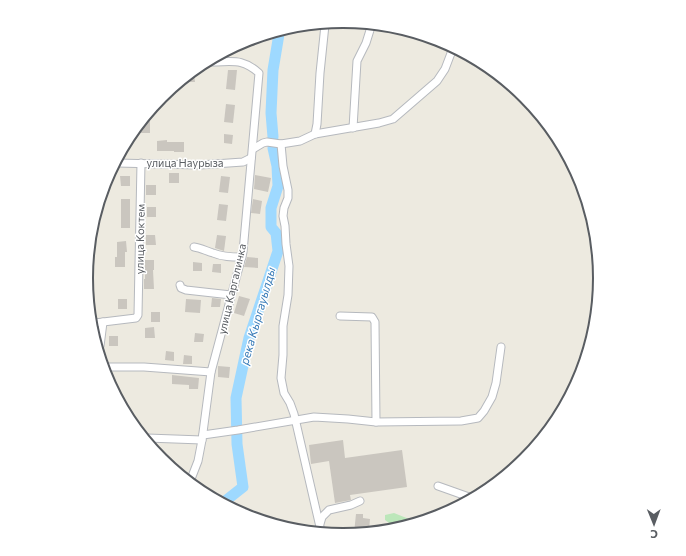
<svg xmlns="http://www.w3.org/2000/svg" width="686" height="556" font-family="Commissioner,sans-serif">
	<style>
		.green { fill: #bce7ba }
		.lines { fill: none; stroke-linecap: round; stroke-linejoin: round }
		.river { stroke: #9ed9ff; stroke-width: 11 }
		.building { fill: #cac6bf }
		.minor-casing { stroke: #b6b9be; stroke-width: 9 }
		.minor { stroke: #fff; stroke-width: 7 }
		.labels { text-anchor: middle; stroke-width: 3; stroke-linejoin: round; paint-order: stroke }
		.street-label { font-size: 11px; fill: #595d62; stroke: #fff }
		.water-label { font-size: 12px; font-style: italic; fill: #367ab7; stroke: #fff }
		.rim { fill: none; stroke: #595d62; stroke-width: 2 }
	</style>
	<rect width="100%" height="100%" fill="#edeae0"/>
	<path class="green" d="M394,513L414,521L392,525L385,520V515Z"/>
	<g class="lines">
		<g class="river">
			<path d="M273,137L271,113L273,70L279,34"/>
			<path d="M224,502L243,487L237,444L236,398L249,338L278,251L276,233L271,227V208L278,186L277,166L273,148"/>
		</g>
	</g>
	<g class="building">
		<path d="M228,70H237L235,90L226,89Z"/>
		<path d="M194,74L195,82H182Z"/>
		<path d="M226,104L235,105L233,123L224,122Z"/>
		<path d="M150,114V133H141L140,128Z"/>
		<path d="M224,134L233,135L232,144L224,143Z"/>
		<path d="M167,140V142H184V152H174V151H157V141Z"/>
		<rect x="169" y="173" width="10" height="10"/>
		<path d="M255,175L271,178L268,192L254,189Z"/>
		<path d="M120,176H130V186H121Z"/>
		<path d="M221,176L230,177L228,193L219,192Z"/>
		<rect x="146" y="185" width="10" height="10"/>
		<rect x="121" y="199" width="9" height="29"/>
		<path d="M253,199L262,201L260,214L251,213Z"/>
		<path d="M219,204L228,205L226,221L217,220Z"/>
		<rect x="147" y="207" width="9" height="10"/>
		<path d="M146,235H155L156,245H146Z"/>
		<path d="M217,235L226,236L224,251L215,248Z"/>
		<path d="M126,241L127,252H125V267H115V257H117V242Z"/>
		<path d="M247,257L258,258V268L244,267Z"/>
		<path d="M145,260H154V270H153L154,289H144V279H145Z"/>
		<path d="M193,262L202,263V271H193Z"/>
		<path d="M213,264H221V273L212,272Z"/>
		<path d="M239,296L250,299L244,316L234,313Z"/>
		<path d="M212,298L221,299L220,307H211Z"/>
		<rect x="118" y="299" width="9" height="10"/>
		<path d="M186,299L201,300L200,313L185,312Z"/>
		<rect x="151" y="312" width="9" height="10"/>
		<path d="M154,327L155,338H145V328Z"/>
		<path d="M195,333L204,334L203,342H194Z"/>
		<rect x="109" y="336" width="9" height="10"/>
		<path d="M166,351L174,352V361L165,360Z"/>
		<path d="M184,355L192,356V364H183Z"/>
		<path d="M218,366L230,367L229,378L218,377Z"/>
		<path d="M172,375L199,378L198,389H189V385L172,384Z"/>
		<path d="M343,440L345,458L402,450L407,487L350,495L351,500L335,503L329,461L311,464L309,445Z"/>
		<path d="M356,514H363V518L370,519L369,530L354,533Z"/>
	</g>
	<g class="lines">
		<g class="minor-casing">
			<g id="minor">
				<path d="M353,128L357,61L366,43L371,27"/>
				<path d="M315,134L317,124L320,73L325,25"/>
				<path d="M281,144L283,166L288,190V198L284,208L283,216L285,226L286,244L289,266L288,295L283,326V355L281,378L284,393L290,403L294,414L320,527"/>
				<path d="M253,149L263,143L267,142L281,144L300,141L315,134L379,123L393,119L437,81L445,69L453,48"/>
				<path d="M117,163L200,165L243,162L251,158"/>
				<path d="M194,247C201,248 206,251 213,253C222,257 232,257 242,257"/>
				<path d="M180,285L181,288L186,290L231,295"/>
				<path d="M340,316L372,317L375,322L376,422"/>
				<path d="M95,323L136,318L138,315L141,163"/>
				<path d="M100,346L103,322"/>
				<path d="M104,367H144L211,372L243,252L259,73C242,58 233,62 212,62"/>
				<path d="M203,435L238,430L314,417L348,419L376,422L461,421L478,418L484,411L492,397L496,383L501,347"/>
				<path d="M147,438L202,440"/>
				<path d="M191,479L198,461L202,440L211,372"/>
				<path d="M438,486L469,497"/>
				<path d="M320,524L322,517L329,510L351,505L360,501"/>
			</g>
		</g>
		<use href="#minor" class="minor"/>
	</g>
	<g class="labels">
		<g class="street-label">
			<text x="185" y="167">улица Наурыза</text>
			<text transform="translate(140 239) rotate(-89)" y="4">улица Коктем</text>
			<text transform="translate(232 289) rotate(-77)" y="4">улица Каргалинка</text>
		</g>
		<g class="water-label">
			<text transform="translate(258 316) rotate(-74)" y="4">река Кыргауылды</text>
		</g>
	</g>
	<path d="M0 0H686V556H0ZM93 278a250 250 0 1 1 500 0a250 250 0 1 1-500 0Z" fill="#fff" fill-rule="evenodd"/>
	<path class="rim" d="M93 278a250 250 0 1 1 500 0a250 250 0 1 1-500 0Z"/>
	<g transform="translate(654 524) rotate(179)" stroke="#ffffff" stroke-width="3" paint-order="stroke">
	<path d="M0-3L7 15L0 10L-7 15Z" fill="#595d62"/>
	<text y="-6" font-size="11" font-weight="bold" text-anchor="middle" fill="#595d62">С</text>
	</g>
</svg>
